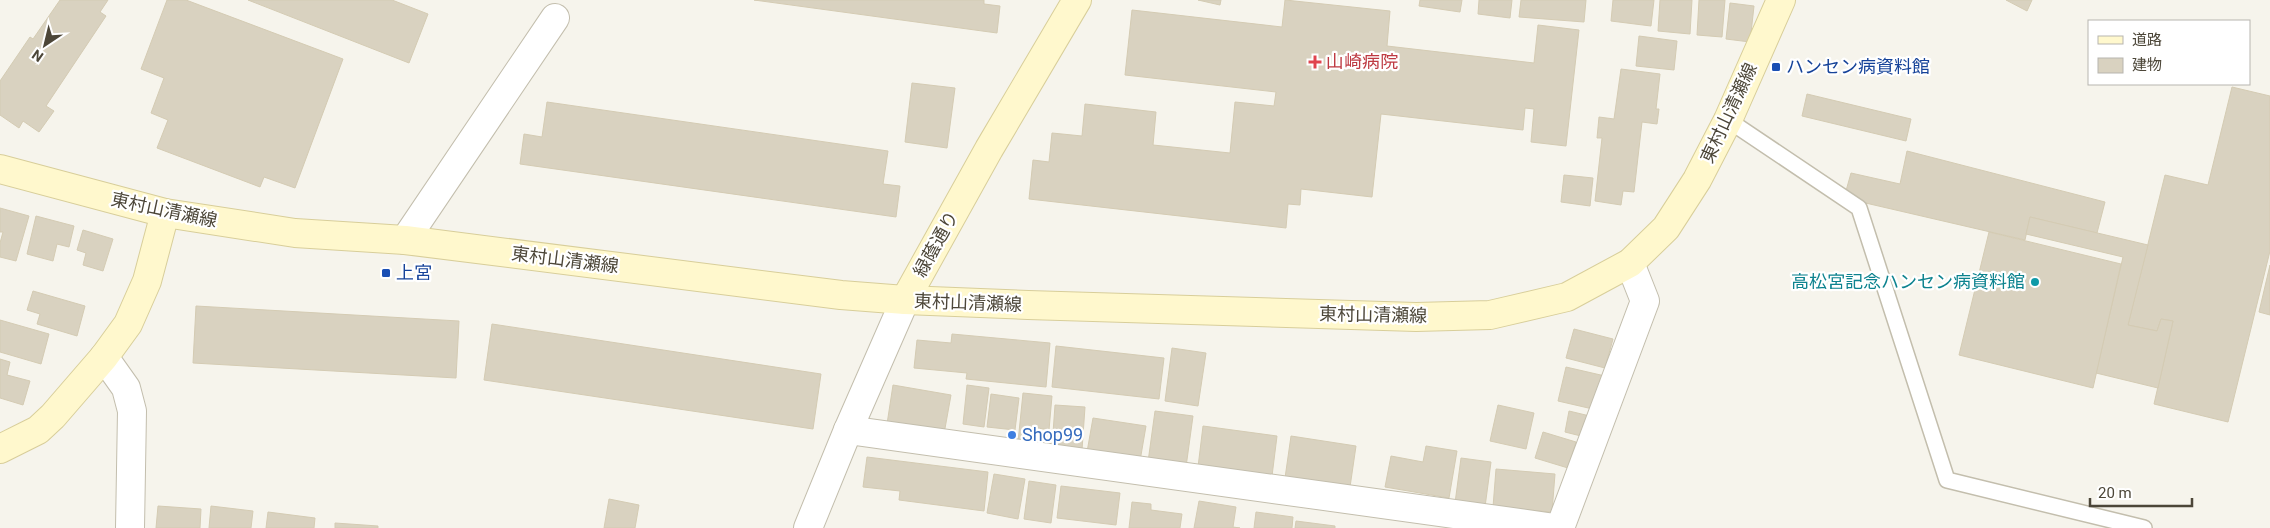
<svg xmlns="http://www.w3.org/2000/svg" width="2270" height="528" font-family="Roboto,'Noto Sans JP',sans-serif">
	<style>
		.building { fill: #d9d2c0; stroke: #d4cbb3 }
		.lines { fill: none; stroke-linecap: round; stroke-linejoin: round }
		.lane-casing { stroke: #c3bead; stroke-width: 18 }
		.street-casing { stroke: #c3bead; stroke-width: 30 }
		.secondary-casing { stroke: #d8ce9a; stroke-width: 30 }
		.lane { stroke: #fff; stroke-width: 15 }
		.street { stroke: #fff; stroke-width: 28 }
		.secondary { stroke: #fff8cd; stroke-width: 28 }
		.health-dot { fill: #e0444e; stroke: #fff; stroke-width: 2 }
		.transit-dot { fill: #1a4fb4; stroke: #fff; stroke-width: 2 }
		.culture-dot { fill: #0f9aa8; stroke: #fff; stroke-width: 2 }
		.shop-dot { fill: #3f7fe0; stroke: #fff; stroke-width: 2 }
		.labels { text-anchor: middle; stroke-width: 4.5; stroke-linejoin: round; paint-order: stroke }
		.health-label { font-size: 18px; fill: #be3a42; stroke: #fff; text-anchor: start }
		.transit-label { font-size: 18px; fill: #164399; stroke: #fff; text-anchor: start }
		.street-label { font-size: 18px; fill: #4c4638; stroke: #fff }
		.culture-label { font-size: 18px; fill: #0d838f; stroke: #fff; text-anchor: end }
		.shop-label { font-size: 18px; fill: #366cbe; stroke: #fff; text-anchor: start }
	</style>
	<rect width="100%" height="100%" fill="#f6f4ec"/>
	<g class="building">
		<path d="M60,0H108L100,12L106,16L46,106L54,111L39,132L23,121L19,128L0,115V81L30,37L33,39Z"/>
		<path d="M167,0H186L343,59L295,188L264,177L260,187L157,148L168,120L151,113L164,78L141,69Z"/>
		<path d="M248,0H392L428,14L409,63Z"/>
		<path d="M754,0H984V4L1000,6L997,33Z"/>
		<path d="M1198,0H1221L1220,5Z"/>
		<path d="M1285,0L1390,11L1387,46L1534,63L1538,25L1579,30L1566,146L1531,142L1534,109L1525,108L1523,130L1381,114L1372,197L1301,189L1300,205L1288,204L1286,228L1029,199L1033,160L1049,162L1052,133L1082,136L1085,104L1156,112L1153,145L1230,153L1235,102L1274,106L1276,92L1125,75L1132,10L1282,27Z"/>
		<path d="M1420,0H1462L1460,12L1419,6Z"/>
		<path d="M1479,0H1512L1510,18L1478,14Z"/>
		<path d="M1521,0H1586L1584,22L1519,17Z"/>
		<path d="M1613,0H1654L1651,26L1611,21Z"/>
		<path d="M1660,0H1692L1690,34L1658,31Z"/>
		<path d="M1699,0H1725L1722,37L1697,35Z"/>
		<path d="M2006,0H2032L2027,11Z"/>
		<path d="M1730,3L1754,6L1750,42L1726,39Z"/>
		<path d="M1639,36L1677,41L1674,70L1636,66Z"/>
		<path d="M1621,69L1660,74L1656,109H1659L1657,124L1642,122L1634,192L1623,191L1621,205L1595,201L1602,138H1597L1599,117L1614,119Z"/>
		<path d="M912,83L955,88L947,148L905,142Z"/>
		<path d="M2232,87L2270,96V251L2228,422L2154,404L2173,321L2161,319L2157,331L2128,325L2165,175L2208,185Z"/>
		<path d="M1807,94L1911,119L1906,141L1802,116Z"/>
		<path d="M547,102L888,151L883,184L900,186L896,217L520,164L524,134L542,137Z"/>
		<path d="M1907,151L2105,202L2097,233L2030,217L2025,240L1844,198L1851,173L1900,184Z"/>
		<path d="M1564,175L1593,178L1590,206L1561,202Z"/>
		<path d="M0,208L29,216L16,261L0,257V243L3,232H0Z"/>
		<path d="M36,216L74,226L69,247L57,244L53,261L27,254Z"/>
		<path d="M2030,217L2148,245L2128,325L2157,331L2161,319L2173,321L2158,388L2096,373L2123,257L2026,234Z"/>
		<path d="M83,230L113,239L103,271L83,265L86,253L77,250Z"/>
		<path d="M1989,232L2121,264L2093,388L1959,355Z"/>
		<path d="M2270,265V315L2259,312Z"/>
		<path d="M33,291L85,306L77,336L37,324L40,314L27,310Z"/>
		<path d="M196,306L459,321L456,378L193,363Z"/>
		<path d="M0,320L49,334L41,364L0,352Z"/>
		<path d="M492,324L821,374L813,429L484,380Z"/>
		<path d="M1574,329L1613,339L1605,368L1566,358Z"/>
		<path d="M952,334L1050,343L1046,387L966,379L967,373L914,368L917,340L951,343Z"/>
		<path d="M1056,346L1164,358L1159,399L1052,387Z"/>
		<path d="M1172,348L1206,353L1198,406L1165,401Z"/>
		<path d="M0,359L10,362L7,375L30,381L23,405L0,398Z"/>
		<path d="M1566,367L1605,376L1597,410L1558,401Z"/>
		<path d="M893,385L951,395L944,434L887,424Z"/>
		<path d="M967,385L989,388L984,427L963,424Z"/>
		<path d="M1023,393L1052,396L1049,430L1038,428L1036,444L1018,442Z"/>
		<path d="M991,394L1019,398L1015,430L987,427Z"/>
		<path d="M1055,405L1085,407L1082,450L1052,447Z"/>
		<path d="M1498,405L1534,413L1526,449L1490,441Z"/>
		<path d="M1155,411L1193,416L1186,467L1148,462Z"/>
		<path d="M1569,411L1594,417L1589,438L1565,432Z"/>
		<path d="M1093,418L1146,426L1140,461L1087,452Z"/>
		<path d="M1203,426L1277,436L1272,476L1198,467Z"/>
		<path d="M1543,432L1576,442L1568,468L1535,458Z"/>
		<path d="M1291,436L1356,446L1350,487L1285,478Z"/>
		<path d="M1426,446L1457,451L1449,498L1385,487L1391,456L1423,462Z"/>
		<path d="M867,457L988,472L984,511L899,500L900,491L863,487Z"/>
		<path d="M1461,458L1491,462L1485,507L1455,503Z"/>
		<path d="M1496,469L1555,474L1552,512L1493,507Z"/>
		<path d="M994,474L1025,479L1018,519L987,513Z"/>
		<path d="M1029,481L1056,485L1051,523L1024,519Z"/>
		<path d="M1061,486L1120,493L1116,525L1057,518Z"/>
		<path d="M609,499L639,505L635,528H604Z"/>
		<path d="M1199,501L1236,507L1233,527L1240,528H1194Z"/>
		<path d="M1132,502L1151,504V510L1182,514L1180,528H1129Z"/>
		<path d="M158,506L201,509L200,528H156Z"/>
		<path d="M211,506L253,511L251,528H209Z"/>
		<path d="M268,512L315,518L314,528H266Z"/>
		<path d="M1256,512L1293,517L1292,528H1254Z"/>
		<path d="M1296,521L1335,526V528H1295Z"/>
		<path d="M335,523L378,526V528H335Z"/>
	</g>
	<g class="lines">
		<g class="lane-casing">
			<path id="lane" d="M1728,120L1859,208L1947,480L2144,528"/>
		</g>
		<g class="street-casing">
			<g id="street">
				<path d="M405,240L555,18"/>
				<path d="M104,357L126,388L132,411L130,528"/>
				<path d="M848,430L1555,528"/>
				<path d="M808,528L848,430L905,300"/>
				<path d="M1560,528L1645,301L1630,263"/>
			</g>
		</g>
		<g class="secondary-casing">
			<g id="secondary">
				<path d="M0,169L165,213L295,233L405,240L841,295L905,300L1028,305L1416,317L1490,315L1567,297L1630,263L1666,228L1697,180L1728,120L1781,0"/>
				<path d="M905,300L989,149L1077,0"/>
				<path d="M0,449L38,430L53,416L104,357L128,324L147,281L165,213"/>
			</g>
		</g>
		<use href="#lane" class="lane"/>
		<use href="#street" class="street"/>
		<use href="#secondary" class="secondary"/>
	</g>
	<path class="health-dot" d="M1312.5 54.5h5v5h5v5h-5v5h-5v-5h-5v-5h5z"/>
	<g class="transit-dot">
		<rect x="1771" y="62" width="10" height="10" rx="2.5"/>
		<rect x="381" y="268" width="10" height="10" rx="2.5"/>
	</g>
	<circle class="culture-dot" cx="2035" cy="282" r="5"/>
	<circle class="shop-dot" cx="1012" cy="435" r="5"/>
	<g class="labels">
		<g class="health-label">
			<text x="1326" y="68">山崎病院</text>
		</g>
		<g class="transit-label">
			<text x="1786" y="73">ハンセン病資料館</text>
			<text x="396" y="279">上宮</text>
		</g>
		<g class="street-label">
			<text transform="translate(1729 113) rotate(-65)" y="6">東村山清瀬線</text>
			<text transform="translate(164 210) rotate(12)" y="6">東村山清瀬線</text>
			<text transform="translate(936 244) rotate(-61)" y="6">緑蔭通り</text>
			<text transform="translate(565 260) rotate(7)" y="6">東村山清瀬線</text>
			<text transform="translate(968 303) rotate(2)" y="6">東村山清瀬線</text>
			<text transform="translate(1373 315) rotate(1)" y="6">東村山清瀬線</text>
		</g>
		<g class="culture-label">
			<text x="2025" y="288">高松宮記念ハンセン病資料館</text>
		</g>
		<g class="shop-label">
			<text x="1022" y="441">Shop99</text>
		</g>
	</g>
	<rect x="2088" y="20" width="162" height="65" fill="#ffffff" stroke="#b7b5af"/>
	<rect x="2098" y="36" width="25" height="8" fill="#fff8cd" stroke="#b7b5af"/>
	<text x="2132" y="45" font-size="15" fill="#4c4638">道路</text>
	<rect x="2098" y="58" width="25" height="15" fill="#d9d2c0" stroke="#b7b5af"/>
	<text x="2132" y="70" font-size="15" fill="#4c4638">建物</text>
	<g transform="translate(45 45) rotate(215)" stroke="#ffffff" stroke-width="4" paint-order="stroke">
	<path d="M0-4L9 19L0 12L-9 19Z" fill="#4c4638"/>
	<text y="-8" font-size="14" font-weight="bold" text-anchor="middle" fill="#4c4638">N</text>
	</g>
	<path d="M2090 498v8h102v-8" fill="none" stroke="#4c4638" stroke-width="2.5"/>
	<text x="2098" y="498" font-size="15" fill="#4c4638" stroke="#ffffff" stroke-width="4" paint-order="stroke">20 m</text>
</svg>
